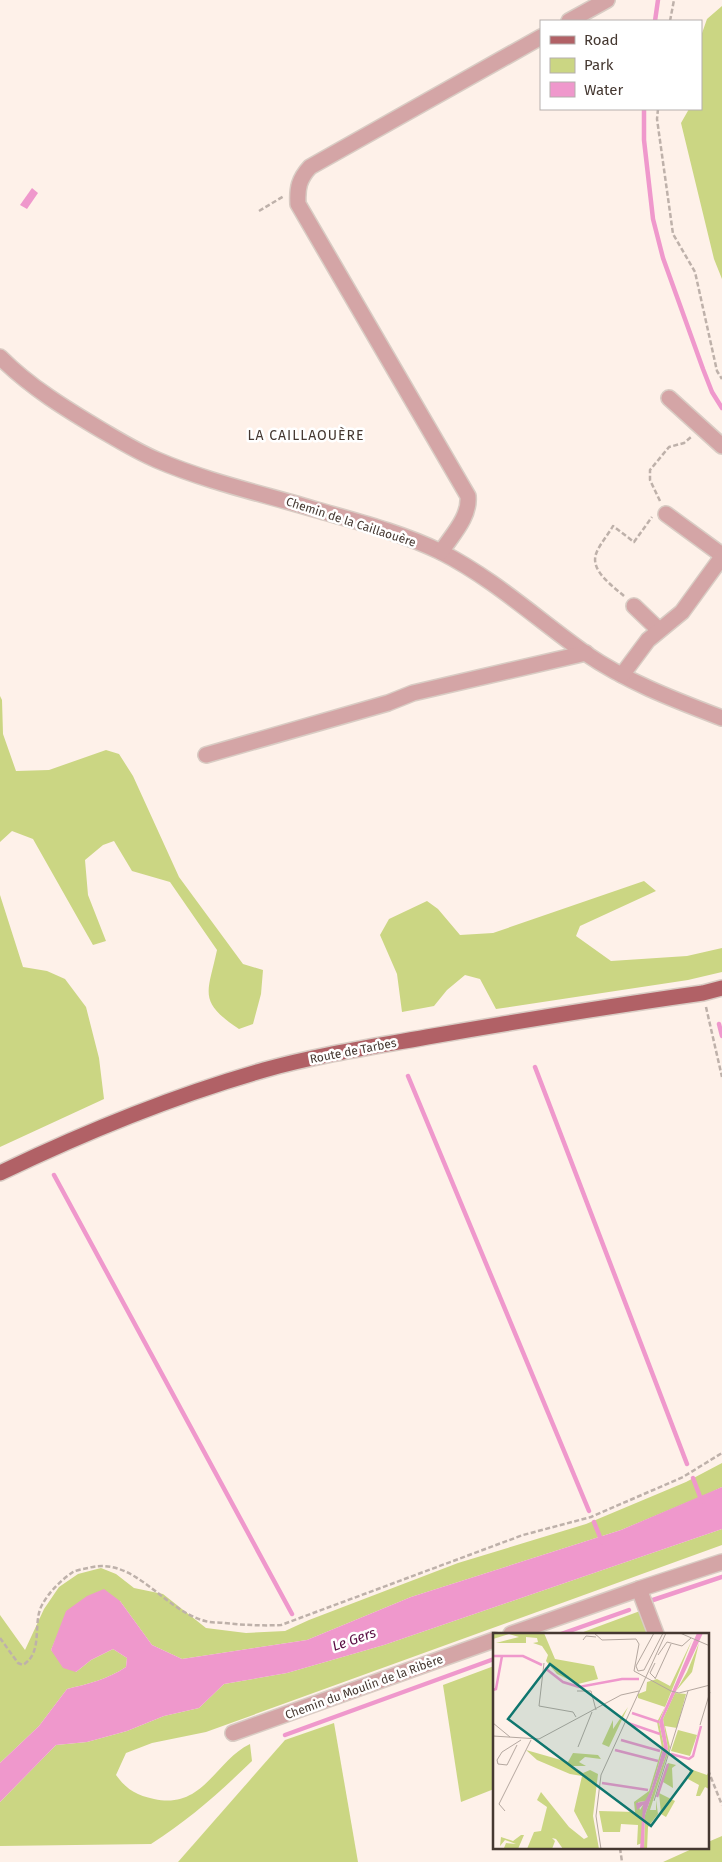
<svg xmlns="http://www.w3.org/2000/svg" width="722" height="1862" font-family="'Fira Sans',sans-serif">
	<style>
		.green { fill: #cbd683 }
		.water { fill: #ef98cc }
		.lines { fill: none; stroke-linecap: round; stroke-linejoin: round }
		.stream { stroke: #ef98cc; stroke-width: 4.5 }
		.minor-casing { stroke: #d9ccc4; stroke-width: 18 }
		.major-casing { stroke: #d9ccc4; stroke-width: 18 }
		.path { stroke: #beb1aa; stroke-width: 2.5; stroke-dasharray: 5 2.5; stroke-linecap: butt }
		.minor { stroke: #d4a5a6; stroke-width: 15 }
		.major { stroke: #b16166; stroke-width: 15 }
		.labels { text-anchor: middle; stroke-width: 5; stroke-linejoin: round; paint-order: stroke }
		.street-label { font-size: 12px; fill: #453831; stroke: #fff }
		.neighbourhood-label { font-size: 14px; letter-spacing: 1px; fill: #453831; stroke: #fff }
		.water-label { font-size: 14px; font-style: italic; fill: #570a40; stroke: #fff }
		.inset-river { fill: none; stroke: #ef98cc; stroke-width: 2.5 }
		.inset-road { fill: none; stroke: #b4a79f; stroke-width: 1 }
		.view { fill: #0f766e; fill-opacity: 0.15; stroke: #0f766e; stroke-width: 2.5 }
		.inset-edge { fill: none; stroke: #453831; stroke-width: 2.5 }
	</style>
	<rect width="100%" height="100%" fill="#fef1e9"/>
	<g class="green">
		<path d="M722,6V279L714,259L681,123L689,109H701V36L707,19Z"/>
		<path d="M0,696L2,700L3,734L16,771L49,770L106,750L119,754L133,776L179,877L243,964L263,970L261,994L253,1024L239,1029C197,1001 208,993 217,950L170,882L132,871L114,841L103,845L85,860L88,895L106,941L93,945L33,839L12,831L0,842Z"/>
		<path d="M644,881L656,891L580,926L576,936L611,961L687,956L722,948V972L688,980L496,1009L480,979L465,975L447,990L434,1006L402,1012L397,974L380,935L389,919L427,901L438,909L460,935L493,933Z"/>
		<path d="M0,895L23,967L47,971L65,979L86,1007L99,1058L104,1099L0,1147Z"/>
		<path d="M722,1463V1487L705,1495L621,1530L411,1597L307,1640L182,1659L152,1645L120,1601L58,1634L51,1650L76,1672L91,1660L113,1649L127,1658L126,1667C108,1679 88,1684 67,1689L39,1726L0,1763V1615L25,1650L44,1609L59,1587L78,1574L101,1568L116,1574L134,1588L163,1594L206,1628L246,1633L285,1631L309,1620L458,1563L586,1524L686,1482Z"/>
		<path d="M722,1529V1545L206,1732L152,1743L126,1753L116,1775C127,1790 136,1795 154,1799C203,1810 215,1761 250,1744L252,1761C221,1791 189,1820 151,1844L0,1846V1802L56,1745L87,1742L127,1731L164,1716L199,1708L224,1684L287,1673L384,1645Z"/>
		<path d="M640,1611L649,1634H578Z"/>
		<path d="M494,1666V1789L461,1802L443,1685Z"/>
		<path d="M334,1723L358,1862H178L285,1740Z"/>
		<path d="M722,1836V1862H663L694,1848H708V1842Z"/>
	</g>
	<g class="water">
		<path d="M32,188L38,193L27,209L20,205Z"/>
		<path d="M722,1487V1529L384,1645L287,1673L224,1684L199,1708L164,1716L127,1731L87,1742L56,1745L0,1802V1763L39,1726L67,1689C88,1684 108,1679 126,1667L127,1658L113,1649L91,1660L76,1672L63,1668L51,1650L66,1611L87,1596L104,1589L120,1601L152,1645L182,1659L307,1640L411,1597L621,1530Z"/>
	</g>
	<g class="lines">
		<g class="stream">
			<path d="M655,21L658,0"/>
			<path d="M644,109V140L653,219L663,258L703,369L712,392L722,408"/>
			<path d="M719,1024L722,1036"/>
			<path d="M535,1067L687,1464"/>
			<path d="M408,1076L589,1511"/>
			<path d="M54,1175L292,1614"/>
			<path d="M693,1478L702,1502"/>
			<path d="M594,1522L602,1542"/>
			<path d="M653,1600L722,1577"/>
			<path d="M561,1634L629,1610"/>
			<path d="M285,1735L494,1659"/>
		</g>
		<g class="minor-casing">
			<g id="minor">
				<path d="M569,21L607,0"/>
				<path d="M0,357C30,387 66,409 103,431C120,441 138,452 157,460C208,482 264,494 317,510C359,522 402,533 441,552C494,579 537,619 585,653C627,682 675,700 722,718"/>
				<path d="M669,398L722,446"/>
				<path d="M666,514L722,555"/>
				<path d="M441,552C452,535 470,517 468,496L298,204C297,188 299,179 310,167L541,37"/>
				<path d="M634,606L659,630"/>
				<path d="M622,675L648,640L682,612L722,557"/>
				<path d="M206,755L388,703L413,693L586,653"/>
				<path d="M639,1589L656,1634"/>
				<path d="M511,1634L639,1589L722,1562"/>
				<path d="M233,1733L494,1640"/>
			</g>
		</g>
		<g class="major-casing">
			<path id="major" d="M0,1173C85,1132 173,1096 264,1070C317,1055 372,1047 427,1037C519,1021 611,1006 703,993L722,988"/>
		</g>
		<g class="path">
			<path d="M670,21L674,0"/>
			<path d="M658,109L657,119L673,234L695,272L717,371L722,379"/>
			<path d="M259,211L284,196"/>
			<path d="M660,501L650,480V470L669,447L684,443L691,437"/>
			<path d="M624,596C614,587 590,571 596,554C599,545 608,535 613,526L634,542L652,517"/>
			<path d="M706,1007L722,1077"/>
			<path d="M0,1638L18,1663L23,1665C44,1652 32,1623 42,1605C49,1592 61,1580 73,1572C77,1570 83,1569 88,1568C134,1555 163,1610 205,1621C211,1623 218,1622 224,1623C244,1625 262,1626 281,1625L523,1535L591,1517L683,1477L722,1453"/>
			<path d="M708,1770L722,1805"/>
			<path d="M620,1848L622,1862"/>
		</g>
		<use href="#minor" class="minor"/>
		<use href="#major" class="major"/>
	</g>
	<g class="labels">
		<g class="street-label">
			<text transform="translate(351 522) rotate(18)" y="4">Chemin de la Caillaouère</text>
			<text transform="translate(353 1051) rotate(-11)" y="4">Route de Tarbes</text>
			<text transform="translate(364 1687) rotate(-20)" y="4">Chemin du Moulin de la Ribère</text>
		</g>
		<g class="neighbourhood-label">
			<text x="306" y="440">LA CAILLAOUÈRE</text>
		</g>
		<g class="water-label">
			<text transform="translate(354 1639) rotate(-19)" y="5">Le Gers</text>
		</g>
	</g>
	<g transform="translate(493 1633)">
		<rect width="216" height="216" fill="#fef1e9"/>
		<path d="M0,0H51L62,26L101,33L105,46L85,51L64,41L53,28L55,22L49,13L40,10L45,9L44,5L33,4V10H3L26,4L16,1L0,6ZM199,7L166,89L171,113L158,157L153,168L145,169L147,177L150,172V193L149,210L144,212L145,192L128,191L127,199H110L106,178L142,179L141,169L156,158L169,115L164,89L172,74L145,65V61L153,58L154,49L164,46L177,53ZM206,10L199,39L183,58L194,39ZM182,60L193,61L184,95L172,93L177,114L157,177H163V167L165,181L155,194L154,216H151L152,182L175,116L170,86ZM135,74L116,114L109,111L120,87V96ZM185,97L204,102L197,123L178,118ZM33,117L75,129L80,120L105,122L108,126L92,124L86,129L93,133H79L90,140L97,137L105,141L100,183L106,216H70L63,206L59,205L62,208L59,216H34L41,199L48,198L54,174L44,167L48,159L76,194L91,206L95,204L81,178L89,143L77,141L44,127ZM175,130L183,132L179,135L180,155L170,149ZM197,136L214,142L216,138V156L212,154L207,163H203L206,152L195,146ZM166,160L182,168L173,184L168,181ZM28,202H31L25,216L11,215L13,210L23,211L12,207L7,213L8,204L20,208Z" fill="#cbd683"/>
		<path d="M204,0H210L170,86L175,116L152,182L151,216H147L150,172L144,177L143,170L152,168L158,157L171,113L166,89Z" fill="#ef98cc"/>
		<path class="inset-river" d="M0,23H30L49,32M52,35L70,49L86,54L129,46H146M0,57L3,56L9,23M139,80L166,89M135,90L167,101M128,107L167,118M122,117L165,128M178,121L196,126L200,123L208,93M109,150L155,157M164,164L175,131"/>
		<path class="inset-road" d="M101,0L109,7L143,6L146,11L141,38L178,58L186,60L217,52M161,0L143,33L145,38L151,37L170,0M187,0L217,13M90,7L93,3L103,4M165,22L174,9L189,13L198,5M51,30L46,73L80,79L83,84M162,30L157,40L162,45M162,46L178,11M84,58H98L103,77M0,90L17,104M207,92L217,59M0,103L46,106L128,62L146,58M24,112L14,132L5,131L4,127L9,119L28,107M85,114L99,79M161,168L195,58M12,178L6,171L38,107M108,216L103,183L108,142L173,0"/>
		<path class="view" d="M57,31L199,138L158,193L15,86Z"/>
		<rect width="216" height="216" class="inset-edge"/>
	</g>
	<rect x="540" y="20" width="162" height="90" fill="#ffffff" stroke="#b5afad"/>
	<rect x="550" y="36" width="25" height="8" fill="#b16166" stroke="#b5afad"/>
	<text x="584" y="45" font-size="15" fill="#453831">Road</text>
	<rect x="550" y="58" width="25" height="15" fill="#cbd683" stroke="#b5afad"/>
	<text x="584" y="70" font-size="15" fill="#453831">Park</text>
	<rect x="550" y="82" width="25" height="15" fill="#ef98cc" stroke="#b5afad"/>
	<text x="584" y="95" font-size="15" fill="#453831">Water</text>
</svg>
